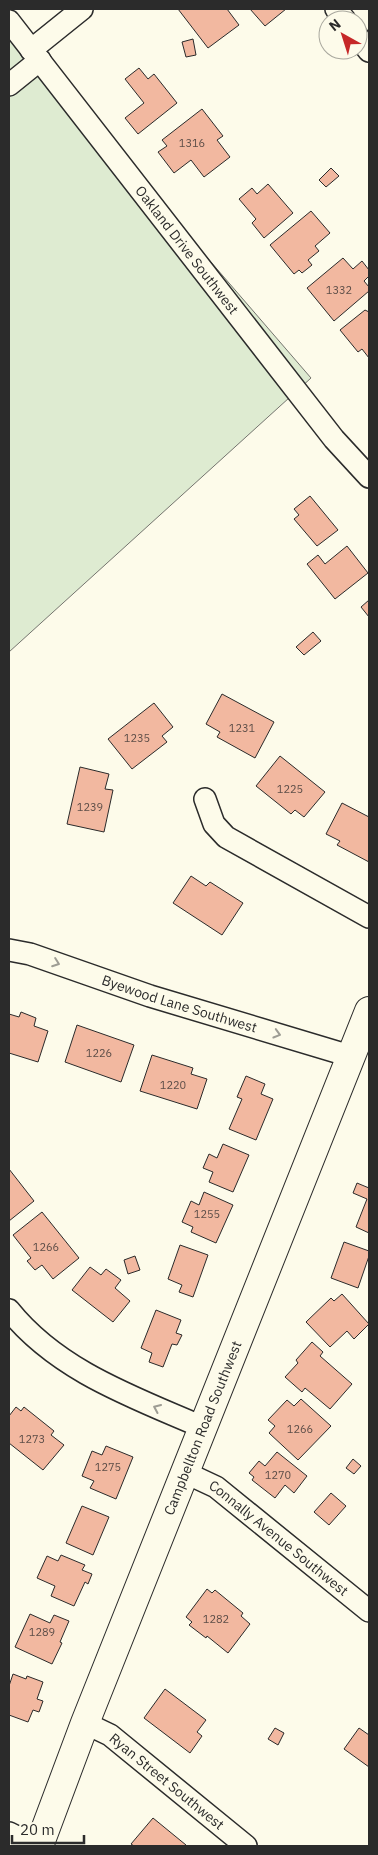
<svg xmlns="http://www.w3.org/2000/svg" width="378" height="1855" font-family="'IBM Plex Sans',sans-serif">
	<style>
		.green { fill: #deebd1; stroke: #74746e }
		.building { fill: #f2b8a0; stroke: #2b2b2b }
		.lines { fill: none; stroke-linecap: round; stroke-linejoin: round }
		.street-casing { stroke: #2b2b2b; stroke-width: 24 }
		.secondary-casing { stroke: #2b2b2b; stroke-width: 30 }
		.street { stroke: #fdfbea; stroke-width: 21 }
		.secondary { stroke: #fdfbea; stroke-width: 28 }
		.oneway { stroke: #9e9d94 }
		.labels { text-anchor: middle; stroke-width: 4; stroke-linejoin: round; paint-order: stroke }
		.number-label { font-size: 11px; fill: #5d4e48 }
		.street-label { font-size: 14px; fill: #2b2b2b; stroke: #fdfbea }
	</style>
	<rect width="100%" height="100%" fill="#fdfbea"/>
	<path class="green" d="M9,28L311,378L9,652Z"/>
	<g class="building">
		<path d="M178,9H227L239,25L208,48Z"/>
		<path d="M250,9H286L265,26Z"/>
		<path d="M193,39L196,55L186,57L182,42Z"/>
		<path d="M139,68L148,79L154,74L177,103L138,134L125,118L144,103L125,79Z"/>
		<path d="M202,109L223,136L217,140L230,157L204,177L191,160L174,173L158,152L167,146L162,140Z"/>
		<path d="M331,168L339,176L326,187L319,180Z"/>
		<path d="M268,184L293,213L264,238L252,223L256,219L239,199L252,188L257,194Z"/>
		<path d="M311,211L330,233L315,246L319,251L308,260L312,265L302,273L299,270L294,274L270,245Z"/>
		<path d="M343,258L353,269L362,261L369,270V276L364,281L369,287V291L334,321L307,288Z"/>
		<path d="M365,310L369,312V358L362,349L358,352L340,330Z"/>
		<path d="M310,496L338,530L317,546L294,519L299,515L294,509Z"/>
		<path d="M347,546L368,573L335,599L307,564L318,555L325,564Z"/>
		<path d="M369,600V617L361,607Z"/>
		<path d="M313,632L321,641L304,655L296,647Z"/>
		<path d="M222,694L274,722L255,758L217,737L220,732L206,724Z"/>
		<path d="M154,703L173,727L162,736L167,742L132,769L108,739Z"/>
		<path d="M280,756L325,792L304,817L295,810L291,814L256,786Z"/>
		<path d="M80,767L109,774L105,789L113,790L104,832L67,824Z"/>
		<path d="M342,803L369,817V862L337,845L340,841L326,834Z"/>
		<path d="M191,876L206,886L210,882L243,903L222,935L173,903Z"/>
		<path d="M21,1012L36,1018L34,1026L48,1031L38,1062L9,1053V1014L19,1017Z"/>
		<path d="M77,1025L134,1045L121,1082L65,1062Z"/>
		<path d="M152,1055L193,1068L191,1074L207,1079L197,1109L140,1091Z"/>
		<path d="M246,1076L265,1084L261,1094L273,1099L256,1140L229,1129L242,1099L237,1097Z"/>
		<path d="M223,1144L249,1155L233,1192L209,1182L213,1172L203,1168L209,1154L217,1158Z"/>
		<path d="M9,1169L34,1201L9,1221Z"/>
		<path d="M357,1183L369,1188V1233L356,1227L367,1199L353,1193Z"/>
		<path d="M204,1192L233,1205L216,1243L191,1232L193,1227L182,1222L191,1201L199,1205Z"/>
		<path d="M42,1212L79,1258L53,1279L42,1265L35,1270L27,1261L31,1258L13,1235Z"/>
		<path d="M344,1242L369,1251V1256L358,1288L331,1278Z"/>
		<path d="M180,1245L208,1255L193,1297L179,1292L182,1285L168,1279Z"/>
		<path d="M135,1256L140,1270L128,1274L124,1260Z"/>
		<path d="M90,1267L101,1275L106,1269L121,1280L115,1288L130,1301L113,1322L72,1290Z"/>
		<path d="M342,1294L369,1324L354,1339L347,1331L330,1347L306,1322L331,1298L334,1301Z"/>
		<path d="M156,1310L181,1320L176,1333L182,1335L177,1345L172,1344L163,1367L149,1362L152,1353L141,1348Z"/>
		<path d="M312,1342L323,1352L320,1356L352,1384L330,1409L305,1388L302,1392L285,1377L298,1363L296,1360Z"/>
		<path d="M301,1399L331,1426L298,1460L269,1433L275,1426L268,1420L287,1400L294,1406Z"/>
		<path d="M16,1407L21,1411L24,1407L54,1431L51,1435L64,1445L43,1470L9,1443V1416Z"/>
		<path d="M106,1446L133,1457L116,1499L90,1488L94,1481L82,1476L92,1451L102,1455Z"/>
		<path d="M277,1452L307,1476L294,1493L285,1485L275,1498L252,1480L254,1477L249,1473L259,1461L265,1466Z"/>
		<path d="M353,1459L361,1466L354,1474L346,1468Z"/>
		<path d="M331,1493L346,1506L329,1525L314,1512Z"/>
		<path d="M82,1506L109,1517L93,1555L66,1543Z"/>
		<path d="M61,1555L85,1565L82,1570L92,1574L88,1584L85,1582L74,1606L51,1596L55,1586L37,1578L47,1556L58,1561Z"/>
		<path d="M207,1589L212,1593L215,1590L243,1613L241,1616L250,1624L228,1653L207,1636L206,1638L189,1625L192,1622L186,1617Z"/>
		<path d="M30,1614L50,1623L54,1615L69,1621L60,1642L62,1643L52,1664L15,1647Z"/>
		<path d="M13,1674L26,1679L27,1676L43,1682L37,1699L43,1701L39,1712L33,1710L28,1722L9,1715V1686Z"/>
		<path d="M165,1689L206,1720L197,1732L202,1736L190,1753L144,1718Z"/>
		<path d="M275,1728L284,1733L278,1745L268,1739Z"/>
		<path d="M359,1728L369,1735V1767L344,1749Z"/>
		<path d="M153,1818L186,1845V1846H134L131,1844Z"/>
	</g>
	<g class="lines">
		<g class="street-casing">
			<g id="street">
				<path d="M336,9L345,20"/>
				<path id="s1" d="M9,21L334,439L369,477"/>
				<path d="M358,37L369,51"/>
				<path d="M31,50L82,9"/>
				<path d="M9,85L40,60"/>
				<path d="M205,799L214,824L226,837L369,917"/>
				<path id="s2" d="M9,950L30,954L150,996L350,1056"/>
				<path d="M9,1310C58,1371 133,1397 202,1427"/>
				<path id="s3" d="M184,1472L216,1487L369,1611"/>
				<path id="s4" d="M85,1723L110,1735L246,1846"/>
				<path d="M9,1833L35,1846"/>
			</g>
		</g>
		<g class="secondary-casing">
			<g id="secondary">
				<path id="s5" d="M39,1846L85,1723L369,1011"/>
			</g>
		</g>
		<use href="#street" class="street"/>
		<use href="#secondary" class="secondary"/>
	</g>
	<defs><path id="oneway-chevron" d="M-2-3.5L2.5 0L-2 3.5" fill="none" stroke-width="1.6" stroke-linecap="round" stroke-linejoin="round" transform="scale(1.25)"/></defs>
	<g class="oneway">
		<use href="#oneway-chevron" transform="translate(56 963) rotate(20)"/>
		<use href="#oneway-chevron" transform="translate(277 1034) rotate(16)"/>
		<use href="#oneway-chevron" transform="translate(157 1408) rotate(-156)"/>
	</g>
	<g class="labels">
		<g class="number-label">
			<text x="192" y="147">1316</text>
			<text x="339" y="294">1332</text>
			<text x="242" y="732">1231</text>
			<text x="137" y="742">1235</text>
			<text x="290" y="793">1225</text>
			<text x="90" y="811">1239</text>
			<text x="99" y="1057">1226</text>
			<text x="173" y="1089">1220</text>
			<text x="207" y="1218">1255</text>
			<text x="46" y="1251">1266</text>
			<text x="300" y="1433">1266</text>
			<text x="32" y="1443">1273</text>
			<text x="108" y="1471">1275</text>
			<text x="278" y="1479">1270</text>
			<text x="216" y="1623">1282</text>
			<text x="42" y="1636">1289</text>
		</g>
		<g class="street-label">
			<text dy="5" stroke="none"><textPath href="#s1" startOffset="290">Oakland Drive Southwest</textPath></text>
			<text dy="5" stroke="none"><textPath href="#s2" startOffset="179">Byewood Lane Southwest</textPath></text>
			<text dy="5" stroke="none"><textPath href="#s5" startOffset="449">Campbellton Road Southwest</textPath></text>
			<text dy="5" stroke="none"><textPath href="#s3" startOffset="116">Connally Avenue Southwest</textPath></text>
			<text dy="5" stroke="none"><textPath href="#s4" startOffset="101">Ryan Street Southwest</textPath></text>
		</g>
	</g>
	<rect width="378" height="1855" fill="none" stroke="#2b2b2b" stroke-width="20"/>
	<g transform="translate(343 35) rotate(321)"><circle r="24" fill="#fdfbea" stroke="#a9a89e"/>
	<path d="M0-4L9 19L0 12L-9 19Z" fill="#c62828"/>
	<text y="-8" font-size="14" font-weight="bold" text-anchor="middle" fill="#2b2b2b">N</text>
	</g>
	<path d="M12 1835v8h72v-8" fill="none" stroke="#2b2b2b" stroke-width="2.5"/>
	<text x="20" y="1835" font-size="15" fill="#2b2b2b" stroke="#fdfbea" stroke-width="4" paint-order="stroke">20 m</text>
</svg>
